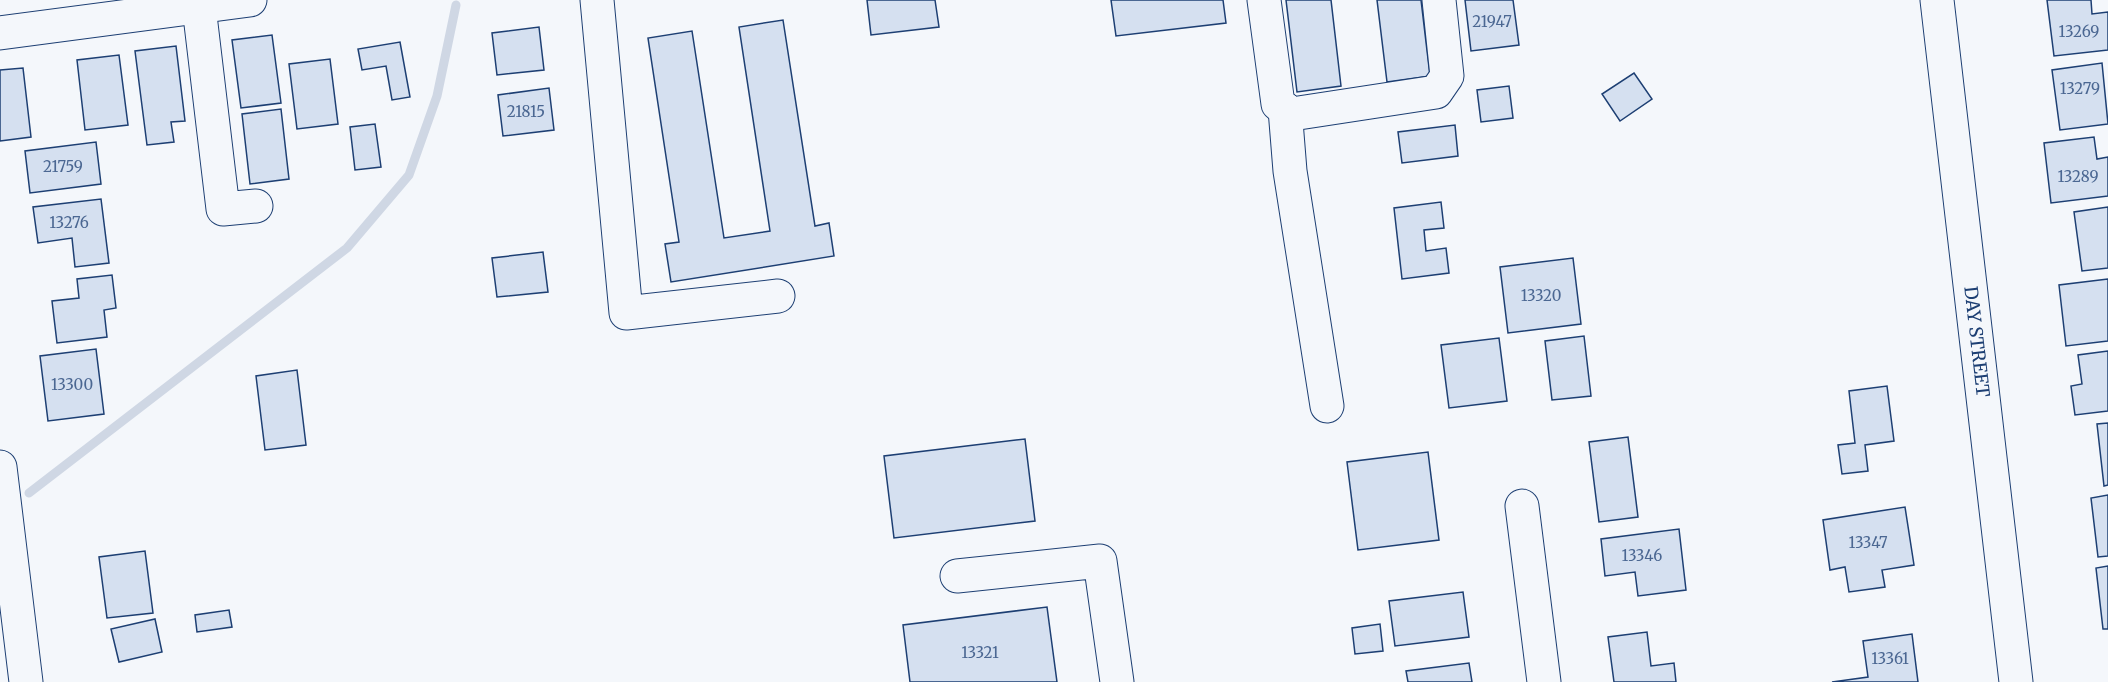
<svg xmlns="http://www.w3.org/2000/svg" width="2108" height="682" font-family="Merriweather,serif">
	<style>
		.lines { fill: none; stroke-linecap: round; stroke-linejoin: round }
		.stream { stroke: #cfd7e4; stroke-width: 9 }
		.building { fill: #d5e0f0; stroke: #1d3f73; stroke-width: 1.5 }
		.minor-casing { stroke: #1d3f73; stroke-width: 35 }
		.major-casing { stroke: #1d3f73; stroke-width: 35 }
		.minor { stroke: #f4f7fb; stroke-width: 33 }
		.major { stroke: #f4f7fb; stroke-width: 33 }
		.labels { text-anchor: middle; stroke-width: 4.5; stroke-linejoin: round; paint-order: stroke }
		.number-label { font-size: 15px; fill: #4b6792 }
		.street-label { font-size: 18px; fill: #1d3f73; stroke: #f4f7fb }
	</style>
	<rect width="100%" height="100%" fill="#f4f7fb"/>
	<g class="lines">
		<path class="stream" d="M29,493L347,248L409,175L437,96L456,5"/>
	</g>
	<g class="building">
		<path d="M867,0H935L939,27L871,35Z"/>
		<path d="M1111,0H1223L1226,23L1116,36Z"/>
		<path d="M1286,0H1331L1341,86L1297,92Z"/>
		<path d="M1377,0H1421L1430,76L1387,82Z"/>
		<path d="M1465,0H1513L1519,45L1471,51Z"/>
		<path d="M2047,0H2091L2092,14L2108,12V50L2054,56Z"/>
		<path d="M783,20L815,226L829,223L834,256L671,282L665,244L679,242L648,38L692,31L724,238L770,231L739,27Z"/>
		<path d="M539,27L544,70L497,75L492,33Z"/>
		<path d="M272,35L281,103L241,108L232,40Z"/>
		<path d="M400,42L410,97L392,100L386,66L362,70L358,49Z"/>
		<path d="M176,46L185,121L171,122L174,142L147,145L135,51Z"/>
		<path d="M119,55L128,125L85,130L77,60Z"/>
		<path d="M330,59L338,124L297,129L289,64Z"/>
		<path d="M2102,63L2108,124L2060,130L2052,70Z"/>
		<path d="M23,68L31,137L0,141V70Z"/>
		<path d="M1634,73L1652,99L1620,121L1602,94Z"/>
		<path d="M1509,86L1513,118L1481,122L1477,90Z"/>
		<path d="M549,88L554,130L503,136L498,95Z"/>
		<path d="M281,109L289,179L250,184L242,114Z"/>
		<path d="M375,124L381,167L355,170L350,127Z"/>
		<path d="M1455,125L1458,156L1402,163L1398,132Z"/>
		<path d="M2094,137L2097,159L2108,157V196L2051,203L2044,143Z"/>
		<path d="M96,142L101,184L30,193L25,151Z"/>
		<path d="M101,199L109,263L75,267L72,238L38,243L33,207Z"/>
		<path d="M1441,202L1444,228L1424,230L1426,251L1446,248L1449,273L1402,279L1394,208Z"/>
		<path d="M2108,207V268L2082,271L2074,212Z"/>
		<path d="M543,252L548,292L497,297L492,258Z"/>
		<path d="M1573,258L1581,324L1508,333L1500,267Z"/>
		<path d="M112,275L116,308L104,310L107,337L57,343L52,301L79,298L77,279Z"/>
		<path d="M2108,279V341L2066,346L2059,285Z"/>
		<path d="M1584,336L1591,396L1552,400L1545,341Z"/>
		<path d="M1499,338L1507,401L1449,408L1441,345Z"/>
		<path d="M96,349L104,414L48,421L40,356Z"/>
		<path d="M2108,351V411L2075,415L2071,386L2082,384L2078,355Z"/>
		<path d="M297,370L306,445L265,450L256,376Z"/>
		<path d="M1887,386L1894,441L1865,445L1868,471L1842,474L1838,445L1855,443L1849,391Z"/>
		<path d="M2108,423V485L2104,486L2097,424Z"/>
		<path d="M1628,437L1638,517L1599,522L1589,442Z"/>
		<path d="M1025,439L1035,521L894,538L884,456Z"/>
		<path d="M1428,452L1439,540L1358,550L1347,462Z"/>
		<path d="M2108,495V556L2098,557L2091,498Z"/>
		<path d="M1905,507L1914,565L1882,570L1885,587L1849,592L1845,567L1830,570L1823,520Z"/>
		<path d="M1679,529L1686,590L1638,596L1635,572L1605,576L1601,539Z"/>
		<path d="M145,551L153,613L107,618L99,557Z"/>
		<path d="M2108,566V629H2103L2096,568Z"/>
		<path d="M1463,592L1469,637L1395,646L1389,601Z"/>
		<path d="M1047,607L1057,682H910L903,625Z"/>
		<path d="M229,610L232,627L197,632L195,615Z"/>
		<path d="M155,619L162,652L119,662L111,629Z"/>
		<path d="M1380,624L1383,651L1355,654L1352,628Z"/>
		<path d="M1647,632L1651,666L1674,663L1676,682H1614L1608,637Z"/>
		<path d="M1912,634L1918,682H1832L1868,677L1863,641Z"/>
		<path d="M1469,663L1472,682H1408L1406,671Z"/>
	</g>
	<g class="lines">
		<g class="minor-casing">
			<g id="minor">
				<path d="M597,0L626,313L778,296"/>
				<path d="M1264,0L1278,104L1292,114L1436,92L1447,76L1439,0"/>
				<path d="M199,7L223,209L256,206"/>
				<path d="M0,33L250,0"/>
				<path d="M1285,109L1290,171L1327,406"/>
				<path d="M0,467L26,682"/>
				<path d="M1522,506L1544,682"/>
				<path d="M957,576L1100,561L1117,682"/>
			</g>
		</g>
		<g class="major-casing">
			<g id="major">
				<path id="s1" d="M1937,0L2016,682"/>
			</g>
		</g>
		<use href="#minor" class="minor"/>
		<use href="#major" class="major"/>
	</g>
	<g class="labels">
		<g class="number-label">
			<text x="1492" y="27">21947</text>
			<text x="2079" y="37">13269</text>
			<text x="2080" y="94">13279</text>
			<text x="526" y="117">21815</text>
			<text x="63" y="172">21759</text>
			<text x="2078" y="182">13289</text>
			<text x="69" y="228">13276</text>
			<text x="1541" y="301">13320</text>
			<text x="72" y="390">13300</text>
			<text x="1868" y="548">13347</text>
			<text x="1642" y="561">13346</text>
			<text x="980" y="658">13321</text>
			<text x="1890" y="664">13361</text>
		</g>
		<g class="street-label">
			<text dy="6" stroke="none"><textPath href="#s1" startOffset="344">DAY STREET</textPath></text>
		</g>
	</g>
</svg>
